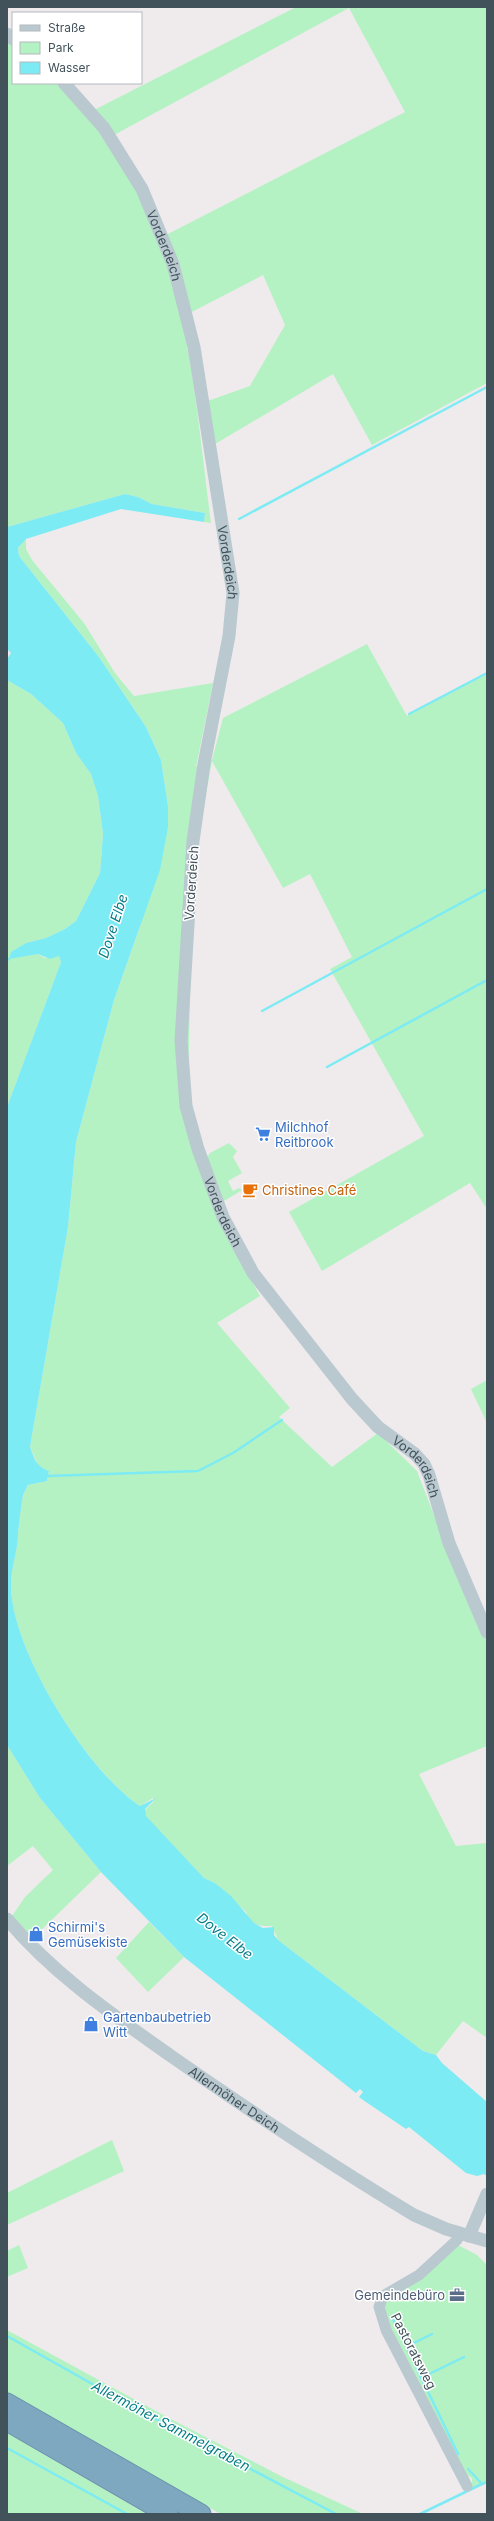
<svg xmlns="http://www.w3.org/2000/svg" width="494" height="2521" font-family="Inter,sans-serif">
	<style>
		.green { fill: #b4f2c3 }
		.water { fill: #7debf3 }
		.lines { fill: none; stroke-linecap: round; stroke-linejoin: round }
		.stream { stroke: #7debf3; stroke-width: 2.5 }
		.motorway-casing { stroke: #6992ab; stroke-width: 21 }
		.minor { stroke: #bac9d0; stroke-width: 11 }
		.tertiary { stroke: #bac9d0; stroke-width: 13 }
		.motorway { stroke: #7ea7c0; stroke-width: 19 }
		.labels { text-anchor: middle; stroke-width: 3; stroke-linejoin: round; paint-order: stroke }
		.street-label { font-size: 13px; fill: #42525a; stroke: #fff }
		.shop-label { font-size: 13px; fill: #366cbe; stroke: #fff; text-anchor: start }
		.food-label { font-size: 13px; fill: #c56008; stroke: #fff; text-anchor: start }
		.service-label { font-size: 13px; fill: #4e5e75; stroke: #fff; text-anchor: end }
		.water-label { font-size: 14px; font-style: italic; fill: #047e88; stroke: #fff }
	</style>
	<rect width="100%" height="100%" fill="#efebec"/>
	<g class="green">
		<path d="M296,7H487V383L372,445L333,374L210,447L202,403L250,386L285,325L263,275L188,314L164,236L405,112L349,8L114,135L94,110Z"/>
		<path d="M7,40L13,45V83H57C75,102 96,122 110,145C134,182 156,224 169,267C193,350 200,438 211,523L204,522L205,513L152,504L138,497L125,494L7,527Z"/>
		<path d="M26,539V549L32,560L84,623L115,673L134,696L213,683L196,767L212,760L223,718L367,644L407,716L487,674V1209L470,1183L322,1271L289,1212L424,1136L330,969L352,957L310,874L283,888L212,761L197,842L191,952L188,1091L206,1159L210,1153L229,1143L237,1151L233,1157L242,1173L228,1181L233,1191L239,1188L242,1190L221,1203L222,1227L260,1296L217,1323L290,1408L279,1417L332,1467L378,1433L417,1471L467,1601L487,1638V1746L419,1774L456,1846L487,1843V2038L463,2021L436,2055L423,2051L278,1940L272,1926C260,1926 251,1927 246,1912L215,1883L204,1878L146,1817L144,1811L154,1801L153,1798L140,1806C88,1771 10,1650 11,1584C11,1568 18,1550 18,1534C19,1521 21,1508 23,1495L28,1485L47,1481L49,1471L39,1467L30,1447L68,1227L76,1142L114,1000L140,927L168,827V806L161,760L146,727L99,657L19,556L18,548Z"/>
		<path d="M7,680L31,694L63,723L76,753L91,774L98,796L103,834L100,873L76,921L65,929L46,938L26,943L12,952L9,958L38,954L45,958L59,956L61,962L7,1107Z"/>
		<path d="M487,1380V1423L471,1389Z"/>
		<path d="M7,1745L40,1798L101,1872L32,1939L12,1916L25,1897L53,1870L33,1846L7,1866Z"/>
		<path d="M149,1922L184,1957L148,1992L116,1958Z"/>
		<path d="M112,2140L124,2171L7,2225V2193Z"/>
		<path d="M19,2245L28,2268L7,2277V2251Z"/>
		<path d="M458,2245L477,2255L487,2265V2483L469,2491L467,2486L472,2484V2478L462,2473L383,2313L386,2298Z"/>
		<path d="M7,2330L165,2416L283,2477L363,2514H221L79,2438L7,2396Z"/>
		<path d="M7,2433L147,2514H7Z"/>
	</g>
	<path class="water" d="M125,494L138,497L152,504L205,513L204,522L121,509L26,539L18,548L19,556L99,657L146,727L161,760L168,806V827L160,870L114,1000L76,1142L68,1227L30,1447C35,1460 36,1466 49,1471L47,1481L28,1485L23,1495C21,1508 19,1522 18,1534C18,1550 11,1568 11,1584C10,1649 88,1772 140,1806L156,1798L145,1809L146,1816L204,1878L215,1883L231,1896L254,1923L263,1928L274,1927V1935L278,1940L423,2051L436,2055L442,2063L487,2102V2176L484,2174L477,2176L466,2173L409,2127L406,2129L363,2100L359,2097L363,2092L360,2089L356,2093L184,1957L101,1872L40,1798L7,1745V1107L61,962L59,956L50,959L38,954L9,959L11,952L26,943L46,938L65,929L76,921L100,873L103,834L98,796L91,774L76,753L63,723L31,694L7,680V659L11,653L7,649V527Z"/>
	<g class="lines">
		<g class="stream">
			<path d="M239,519L487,387"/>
			<path d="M409,714L487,673"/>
			<path d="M7,960L9,959"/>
			<path d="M262,1011L487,889"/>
			<path d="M327,1067L487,980"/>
			<path d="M47,1476L198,1471L233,1453L282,1420"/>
			<path d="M392,2317L458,2454"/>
			<path d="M7,2336L135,2408L336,2514"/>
			<path d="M406,2347L432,2334"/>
			<path d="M421,2378L464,2357"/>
			<path d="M7,2448L127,2514"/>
			<path d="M468,2469L482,2484L487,2482"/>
			<path d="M420,2514L482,2484"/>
		</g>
		<g class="motorway-casing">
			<g id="motorway">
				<path d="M7,2403L201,2514"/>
				<path d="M7,2421L168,2514"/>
			</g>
		</g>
		<path class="minor" d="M460,2234L457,2240L419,2275L383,2296L379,2307L386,2330L467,2486"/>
		<g class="tertiary">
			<path d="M7,34L13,39"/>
			<path id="s1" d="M64,83L104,128L142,189L173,264L194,347L233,593L229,636L204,764L193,841L181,1041L186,1106L198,1149L223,1217L253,1273L352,1399L378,1427L415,1454L424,1464L429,1475L449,1543L487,1632"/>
			<path id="s2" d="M7,1919C53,1974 113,2015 171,2056C250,2111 331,2165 414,2215L446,2229L487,2241"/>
			<path d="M469,2236L487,2194"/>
		</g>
		<use href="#motorway" class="motorway"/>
	</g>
	<defs>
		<g id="supermarket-bare" transform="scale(1.2)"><path d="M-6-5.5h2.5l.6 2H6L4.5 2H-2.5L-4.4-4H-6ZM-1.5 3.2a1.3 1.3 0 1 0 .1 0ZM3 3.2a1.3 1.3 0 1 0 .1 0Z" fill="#3f7fe0" stroke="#fff" stroke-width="2.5" paint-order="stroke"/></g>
		<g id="cafe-bare" transform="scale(1.2)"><path d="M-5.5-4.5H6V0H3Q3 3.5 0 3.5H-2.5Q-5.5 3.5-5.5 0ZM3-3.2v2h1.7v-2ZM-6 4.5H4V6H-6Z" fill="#e8710a" stroke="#fff" stroke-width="2.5" paint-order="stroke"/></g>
		<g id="shop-bare" transform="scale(1.2)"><path d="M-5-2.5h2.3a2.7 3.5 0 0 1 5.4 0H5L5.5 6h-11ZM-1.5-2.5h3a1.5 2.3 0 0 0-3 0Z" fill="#3f7fe0" stroke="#fff" stroke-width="2.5" paint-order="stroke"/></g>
		<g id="office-bare" transform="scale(1.2)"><path d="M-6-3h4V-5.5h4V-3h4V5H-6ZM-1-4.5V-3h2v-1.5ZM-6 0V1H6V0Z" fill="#5c6f8a" stroke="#fff" stroke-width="2.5" paint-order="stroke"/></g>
	</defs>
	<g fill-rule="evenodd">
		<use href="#supermarket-bare" x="263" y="1134"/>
		<use href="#cafe-bare" x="250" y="1190"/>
		<use href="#shop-bare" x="36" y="1934"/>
		<use href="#shop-bare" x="91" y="2024"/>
		<use href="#office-bare" x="457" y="2295"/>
	</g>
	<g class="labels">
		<g class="street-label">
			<text dy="5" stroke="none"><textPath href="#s1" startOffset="193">Vorderdeich</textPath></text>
			<text dy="5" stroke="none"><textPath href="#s1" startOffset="517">Vorderdeich</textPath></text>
			<text transform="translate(191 883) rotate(-86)" y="5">Vorderdeich</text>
			<text dy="5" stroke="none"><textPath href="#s1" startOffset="1177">Vorderdeich</textPath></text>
			<text dy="5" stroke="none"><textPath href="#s1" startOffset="1501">Vorderdeich</textPath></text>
			<text dy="5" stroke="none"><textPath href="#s2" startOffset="291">Allermöher Deich</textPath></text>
			<text transform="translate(414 2351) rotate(63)" y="5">Pastoratsweg</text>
		</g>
		<g class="shop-label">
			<text x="275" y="1132">Milchhof<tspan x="275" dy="15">Reitbrook</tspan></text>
			<text x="48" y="1932">Schirmi's<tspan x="48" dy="15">Gemüsekiste</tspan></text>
			<text x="103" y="2022">Gartenbaubetrieb<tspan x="103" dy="15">Witt</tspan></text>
		</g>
		<g class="food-label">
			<text x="262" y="1195">Christines Café</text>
		</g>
		<g class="service-label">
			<text x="445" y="2300">Gemeindebüro</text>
		</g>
		<g class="water-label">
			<text transform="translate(113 926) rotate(-72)" y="5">Dove Elbe</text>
			<text transform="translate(225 1936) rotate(38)" y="5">Dove Elbe</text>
			<text transform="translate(171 2426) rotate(28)" y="5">Allermöher Sammelgraben</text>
		</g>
	</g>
	<rect width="494" height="2521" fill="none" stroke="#42525a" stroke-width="16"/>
	<rect x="12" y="12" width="130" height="72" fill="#ffffff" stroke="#b3babd"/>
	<rect x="20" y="25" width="20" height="6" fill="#bac9d0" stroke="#b3babd"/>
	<text x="48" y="32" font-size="12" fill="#42525a">Straße</text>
	<rect x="20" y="42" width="20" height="12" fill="#b4f2c3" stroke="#b3babd"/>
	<text x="48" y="52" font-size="12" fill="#42525a">Park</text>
	<rect x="20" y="62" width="20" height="12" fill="#7debf3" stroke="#b3babd"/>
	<text x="48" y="72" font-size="12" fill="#42525a">Wasser</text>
</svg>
